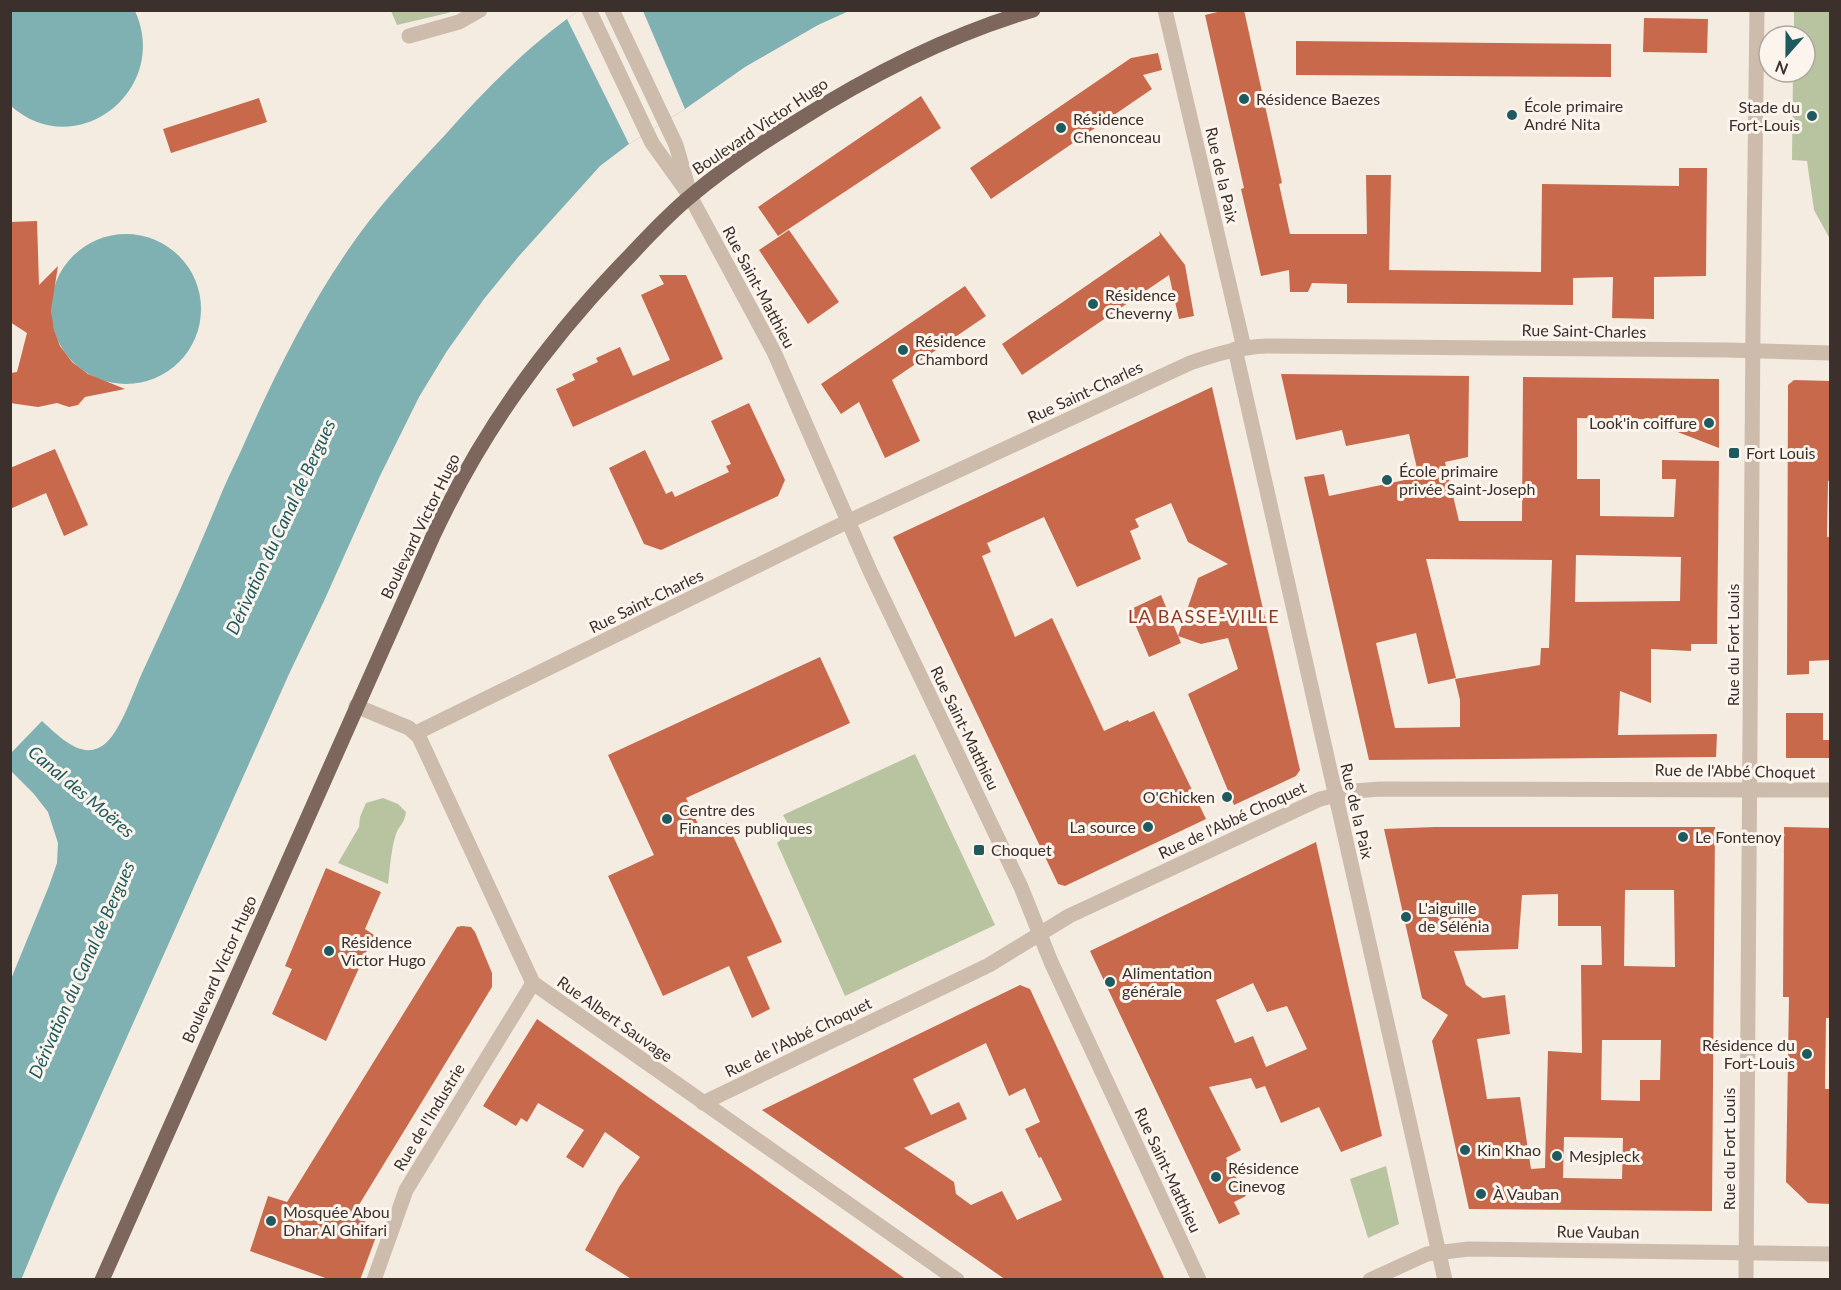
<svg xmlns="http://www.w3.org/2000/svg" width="1841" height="1290" font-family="Lato,sans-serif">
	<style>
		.green { fill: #b8c4a0 }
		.water { fill: #7fb0b2 }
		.pier { fill: #f4ebe1 }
		.building { fill: #c8694b; fill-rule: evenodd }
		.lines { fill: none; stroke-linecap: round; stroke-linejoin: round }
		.minor { stroke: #cdbbac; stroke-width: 15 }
		.major { stroke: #7d675c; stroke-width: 15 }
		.poi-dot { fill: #1f5a5e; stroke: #fbf5ee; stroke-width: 2 }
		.labels { text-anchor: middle; stroke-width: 6; stroke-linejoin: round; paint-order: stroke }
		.poi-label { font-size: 16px; fill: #3b302b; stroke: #fbf5ee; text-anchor: start }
		.street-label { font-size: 16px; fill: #3b302b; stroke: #fbf5ee }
		.water-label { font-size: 18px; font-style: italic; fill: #1f5a5e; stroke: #fbf5ee }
		.neighbourhood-label { font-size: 18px; letter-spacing: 1.5px; fill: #8c3b22; stroke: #fbf5ee }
	</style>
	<rect width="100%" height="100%" fill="#f4ebe1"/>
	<g class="green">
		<path d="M391,11H452L448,13L397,25Z"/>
		<path d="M1794,11H1830V239L1814,210L1807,161L1792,160L1793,72H1805V36H1794Z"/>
		<path d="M915,754L995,925L845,996L777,843L792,831L783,815Z"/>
		<path d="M383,798L398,804L406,812C404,825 400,824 396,834C391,849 390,868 388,884L338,863L359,827L360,817L366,803Z"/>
		<path d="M1386,1166L1399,1224L1368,1238L1350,1179Z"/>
	</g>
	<g class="water">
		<path d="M10,11H135C171,90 76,164 11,106Z"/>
		<path d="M578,11H849L818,25L745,67L685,109L629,144L600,166L519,256L484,299L447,351L419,397L379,478L324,601L289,674L56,1196L21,1280L10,1279L11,979L49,886L57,863L58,843L48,812L34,794L11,771V753L42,721C59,736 84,764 107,742C121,729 134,691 142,673C170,613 197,553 222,492C230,473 240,454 248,435C276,373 307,310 346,253C374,211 410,172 445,135C486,89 528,46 578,11Z"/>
		<circle cx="126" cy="309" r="75"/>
	</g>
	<path class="pier" d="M578,11H643L685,109L629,144L567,19Z"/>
	<g class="building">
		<path d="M1226,10H1244L1282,183L1279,184L1290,234H1367L1366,175H1391L1389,270L1541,272L1542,184L1679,186V168H1707L1706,276L1654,277V319L1612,318L1613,277L1573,278V305L1347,303V284L1312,283L1308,292H1290L1289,270L1261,276L1241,189L1244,188L1205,15Z"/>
		<path d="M1644,18L1708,19L1707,53L1643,52Z"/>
		<path d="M1296,41L1611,44V77L1296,75Z"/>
		<path d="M1158,53L1162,70L1143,75L1152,89L991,199L970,168L1131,58Z"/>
		<path d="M921,96L941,128L778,236L758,207Z"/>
		<path d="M259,98L267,122L171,153L163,129Z"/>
		<path d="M37,221L39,285L58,266L51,310L54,330L60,346L72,362L88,374L125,389L85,397L78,405L69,407L57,403L38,407L10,403V373L17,372L27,333L10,322V222Z"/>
		<path d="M789,230L839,302L808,324L759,250Z"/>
		<path d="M1159,231L1185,265L1194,316L1179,319L1169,275L1022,375L1002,344L1160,235Z"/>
		<path d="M659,275H686L723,359L573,427L556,389L575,380L572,374L598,362L596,358L620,347L633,376L670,360L641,295L664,284Z"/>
		<path d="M965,286L986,316L892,380L920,441L885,458L859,402L841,414L821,384Z"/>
		<path d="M1281,374L1469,376L1468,457L1445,462L1459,521H1522L1523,377L1719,379V448L1644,419L1577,418V479H1600V516L1674,517L1676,479H1662V460L1719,461L1717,644H1691V651L1651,649V703L1620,691L1618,735L1717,734L1716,757L1369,760L1304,477L1324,474L1329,496L1419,477L1409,434L1346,446L1342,430L1296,440ZM1576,555L1681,557L1680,601L1575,602ZM1426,559L1552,560L1549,648H1541L1540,665L1455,679L1460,700V727L1395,728L1376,643L1416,633L1428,684L1456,678Z"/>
		<path d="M1794,380L1830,381V481H1828L1827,537H1830V660L1809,661V674L1787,675L1788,385Z"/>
		<path d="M1212,387L1300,770L1296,776L1234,805L1188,694L1238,669L1228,638L1201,644L1178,636L1198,578L1228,564L1188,542L1171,503L1135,519L1139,527L1130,531L1141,559L1077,587L1044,517L987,543L991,552L982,556L1015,637L1052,618L1104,731L1128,720L1129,722L1154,711L1206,819L1065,886L1058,884L893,537Z"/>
		<path d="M749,403L785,480L778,496L661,550L644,544L609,468L645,450L666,494L672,491L675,497L729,472L726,466L731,464L711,421Z"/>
		<path d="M55,449L88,525L64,536L46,493L10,509V468Z"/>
		<path d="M1161,595L1181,643L1149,657L1129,610Z"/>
		<path d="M820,657L850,723L686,798L703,835L727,823L782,942L747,957L770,1009L752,1018L729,966L663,996L608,876L654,855L608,755Z"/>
		<path d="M1786,713H1823V740H1830V758H1786Z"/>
		<path d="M1435,827H1715L1712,1211L1469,1209L1432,1041L1448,1015L1422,998L1384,829ZM1625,890H1674L1675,967L1624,966ZM1558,894V926H1601L1602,965H1581L1582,1053L1548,1051L1545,1168L1531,1169L1520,1097L1487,1099L1477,1039L1510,1034L1505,995L1483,998L1466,985L1454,951L1518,949L1522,895ZM1602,1040H1661L1660,1080H1640V1101L1601,1100ZM1564,1137L1623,1138L1622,1179L1563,1178Z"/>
		<path d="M1784,827L1830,828V1018H1826L1825,1089H1830V1204L1808,1203L1786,1182L1789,997H1783Z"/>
		<path d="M1316,842L1382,1136L1341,1152L1319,1107L1281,1123L1265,1086L1256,1089L1251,1078L1209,1087L1241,1150L1226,1158L1246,1196L1234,1202L1240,1214L1219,1224L1090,951ZM1253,983L1267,1012L1287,1006L1307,1049L1266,1067L1253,1036L1235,1043L1216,1000Z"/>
		<path d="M326,868L381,892L365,929L374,935L326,1041L272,1014L292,969L285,966Z"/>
		<path d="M462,926L471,927L475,932L492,973V987L354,1213L367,1217L362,1229L377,1234L360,1280H331L250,1251L268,1196L287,1202L457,927Z"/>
		<path d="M1020,985L1030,989L1165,1280H1006L762,1110ZM986,1043L1009,1096L1025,1088L1040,1122L1025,1129L1039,1158L1041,1157L1062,1200L1017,1220L1002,1191L971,1205L956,1194L954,1182L904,1148L967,1119L959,1102L931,1115L913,1079Z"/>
		<path d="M537,1019L711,1141L907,1280H633L585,1250L619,1187L640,1157L605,1132L583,1168L566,1157L584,1130L538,1103L527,1122L521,1118L516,1126L483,1106Z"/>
	</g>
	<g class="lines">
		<g class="minor">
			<path d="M589,10L652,143L690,196L774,352L870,571L1021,887L1051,962L1199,1280"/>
			<path d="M612,10L676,145L688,187"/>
			<path d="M1165,10L1244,348"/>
			<path d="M409,36L459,22L480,10"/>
			<path d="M1235,349L1445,1280"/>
			<path d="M356,706L409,728L419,737L533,983L957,1280"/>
			<path d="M416,733L832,529L1190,363C1216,354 1240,347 1267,346L1726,350L1830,353"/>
			<path d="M703,1103L989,965L1069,916L1320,799L1354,791L1381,789L1830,790"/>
			<path d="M374,1280L406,1190L533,983"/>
			<path d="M1370,1280L1427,1254L1469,1249L1830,1254"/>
			<path d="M1746,1280L1753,324L1757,10"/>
		</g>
		<path class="major" d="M102,1280L433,536C481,433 543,347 621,265C644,241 666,216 692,195C724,168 760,144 796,122C870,75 948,35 1033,10"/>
	</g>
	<g class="poi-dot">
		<circle cx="1244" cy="99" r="6"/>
		<circle cx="1512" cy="115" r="6"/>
		<circle cx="1812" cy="116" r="6"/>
		<circle cx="1061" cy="128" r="6"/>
		<circle cx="1093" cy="304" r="6"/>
		<circle cx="903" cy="350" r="6"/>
		<circle cx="1709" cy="423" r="6"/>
		<rect x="1728" y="447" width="12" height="12" rx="3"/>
		<circle cx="1387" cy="480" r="6"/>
		<circle cx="1227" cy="797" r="6"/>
		<circle cx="667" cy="819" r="6"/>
		<circle cx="1148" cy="827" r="6"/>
		<circle cx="1683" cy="837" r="6"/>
		<rect x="973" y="844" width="12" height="12" rx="3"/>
		<circle cx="1406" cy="917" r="6"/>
		<circle cx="329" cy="951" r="6"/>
		<circle cx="1110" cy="982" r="6"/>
		<circle cx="1807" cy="1054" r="6"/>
		<circle cx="1465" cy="1150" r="6"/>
		<circle cx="1557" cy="1156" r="6"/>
		<circle cx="1216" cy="1177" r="6"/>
		<circle cx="1481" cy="1194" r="6"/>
		<circle cx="271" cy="1221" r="6"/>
	</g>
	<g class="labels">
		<g class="poi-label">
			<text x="1256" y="105">Résidence Baezes</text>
			<text x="1524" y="112">École primaire<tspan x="1524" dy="18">André Nita</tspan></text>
			<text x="1800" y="113" text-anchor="end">Stade du<tspan x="1800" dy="18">Fort-Louis</tspan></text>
			<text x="1073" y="125">Résidence<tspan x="1073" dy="18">Chenonceau</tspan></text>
			<text x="1105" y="301">Résidence<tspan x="1105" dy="18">Cheverny</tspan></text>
			<text x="915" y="347">Résidence<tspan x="915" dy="18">Chambord</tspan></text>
			<text x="1697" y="429" text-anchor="end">Look'in coiffure</text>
			<text x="1746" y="459">Fort Louis</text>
			<text x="1399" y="477">École primaire<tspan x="1399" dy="18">privée Saint-Joseph</tspan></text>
			<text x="1215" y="803" text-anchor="end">O'Chicken</text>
			<text x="679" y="816">Centre des<tspan x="679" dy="18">Finances publiques</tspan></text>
			<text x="1136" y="833" text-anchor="end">La source</text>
			<text x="1695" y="843">Le Fontenoy</text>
			<text x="991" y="856">Choquet</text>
			<text x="1418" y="914">L'aiguille<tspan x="1418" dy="18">de Sélénia</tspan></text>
			<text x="341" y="948">Résidence<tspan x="341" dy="18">Victor Hugo</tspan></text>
			<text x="1122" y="979">Alimentation<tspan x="1122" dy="18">générale</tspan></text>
			<text x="1795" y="1051" text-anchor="end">Résidence du<tspan x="1795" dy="18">Fort-Louis</tspan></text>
			<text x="1477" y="1156">Kin Khao</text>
			<text x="1569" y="1162">Mesjpleck</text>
			<text x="1228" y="1174">Résidence<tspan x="1228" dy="18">Cinevog</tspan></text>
			<text x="1493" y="1200">À Vauban</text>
			<text x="283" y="1218">Mosquée Abou<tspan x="283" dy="18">Dhar Al Ghifari</tspan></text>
		</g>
		<g class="street-label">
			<text transform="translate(760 126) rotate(-34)" y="6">Boulevard Victor Hugo</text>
			<text transform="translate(1222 175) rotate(77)" y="6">Rue de la Paix</text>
			<text transform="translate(759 287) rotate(62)" y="6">Rue Saint-Matthieu</text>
			<text transform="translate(1584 331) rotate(1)" y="6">Rue Saint-Charles</text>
			<text transform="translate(1085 392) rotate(-25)" y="6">Rue Saint-Charles</text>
			<text transform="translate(420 526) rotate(-64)" y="6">Boulevard Victor Hugo</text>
			<text transform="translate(646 601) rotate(-26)" y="6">Rue Saint-Charles</text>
			<text transform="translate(1733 645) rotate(-90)" y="6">Rue du Fort Louis</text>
			<text transform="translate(965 728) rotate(64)" y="6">Rue Saint-Matthieu</text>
			<text transform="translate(1735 771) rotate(1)" y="6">Rue de l'Abbé Choquet</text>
			<text transform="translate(1357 811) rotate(77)" y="6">Rue de la Paix</text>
			<text transform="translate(1232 820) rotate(-25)" y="6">Rue de l'Abbé Choquet</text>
			<text transform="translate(219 969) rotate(-66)" y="6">Boulevard Victor Hugo</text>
			<text transform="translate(615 1019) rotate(35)" y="6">Rue Albert Sauvage</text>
			<text transform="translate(798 1037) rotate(-26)" y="6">Rue de l'Abbé Choquet</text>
			<text transform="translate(429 1117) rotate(-59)" y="6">Rue de l'Industrie</text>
			<text transform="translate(1729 1149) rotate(-90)" y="6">Rue du Fort Louis</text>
			<text transform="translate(1168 1170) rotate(65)" y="6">Rue Saint-Matthieu</text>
			<text transform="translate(1598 1232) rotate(1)" y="6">Rue Vauban</text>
		</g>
		<g class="water-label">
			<text transform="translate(281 527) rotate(-65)" y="6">Dérivation du Canal de Bergues</text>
			<text transform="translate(81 792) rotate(40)" y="6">Canal des Moëres</text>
			<text transform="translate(82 970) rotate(-66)" y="6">Dérivation du Canal de Bergues</text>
		</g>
		<g class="neighbourhood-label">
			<text x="1204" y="623">LA BASSE-VILLE</text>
		</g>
	</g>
	<rect width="1841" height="1290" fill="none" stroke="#3b302b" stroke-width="24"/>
	<g transform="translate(1787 54) rotate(201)"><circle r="28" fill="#fbf5ee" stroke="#aea6a0" stroke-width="1.5"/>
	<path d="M0-4.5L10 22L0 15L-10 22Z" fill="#1f5a5e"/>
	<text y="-9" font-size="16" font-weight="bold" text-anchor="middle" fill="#3b302b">N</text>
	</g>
</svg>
